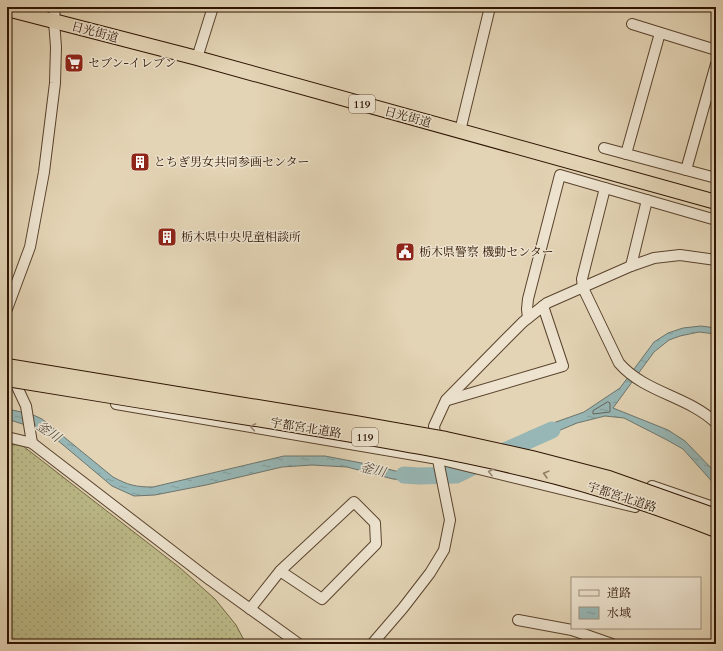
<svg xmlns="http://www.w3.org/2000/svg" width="723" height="651" font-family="Cardo,'Noto Serif JP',serif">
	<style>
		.grass { fill: url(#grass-dots); stroke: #746644 }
		.water { fill: url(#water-ripples); stroke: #6d756d }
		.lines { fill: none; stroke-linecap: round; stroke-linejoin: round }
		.shore { stroke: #62655b; stroke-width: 1 }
		.river { stroke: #97b7b6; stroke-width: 17 }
		.minor-casing { stroke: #5a432d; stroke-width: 12 }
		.highway-casing { stroke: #2d1300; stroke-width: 16 }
		.minor { stroke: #ede3cf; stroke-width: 10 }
		.highway { stroke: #e3d4b5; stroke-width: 14 }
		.highway-bridge-casing { stroke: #2d1300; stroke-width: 16; stroke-linecap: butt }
		.highway-bridge { stroke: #e3d4b5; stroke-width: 14 }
		.oneway { stroke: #978572 }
		.oneway2 { stroke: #917d64 }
		.labels { text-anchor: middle; stroke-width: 3; stroke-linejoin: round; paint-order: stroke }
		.shield { fill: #ede3cf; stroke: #67513e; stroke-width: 1 }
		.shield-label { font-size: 11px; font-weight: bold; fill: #2d1300 }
		.street-label { font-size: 12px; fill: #2d1300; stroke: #ede3cf }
		.poi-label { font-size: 12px; fill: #2d1300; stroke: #ede3cf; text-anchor: start }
		.water-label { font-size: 13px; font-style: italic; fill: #524c40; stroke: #ede3cf }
	</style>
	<defs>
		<pattern id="grass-dots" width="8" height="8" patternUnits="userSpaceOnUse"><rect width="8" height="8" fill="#bcba88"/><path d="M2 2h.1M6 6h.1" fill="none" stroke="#a29f74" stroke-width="1.8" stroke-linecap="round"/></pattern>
		<pattern id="water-ripples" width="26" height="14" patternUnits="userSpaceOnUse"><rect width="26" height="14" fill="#97b7b6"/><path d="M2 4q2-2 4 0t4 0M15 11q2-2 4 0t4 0" fill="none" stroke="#829c9b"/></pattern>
	</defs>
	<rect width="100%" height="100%" fill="#e3d4b5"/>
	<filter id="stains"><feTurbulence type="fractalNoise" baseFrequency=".005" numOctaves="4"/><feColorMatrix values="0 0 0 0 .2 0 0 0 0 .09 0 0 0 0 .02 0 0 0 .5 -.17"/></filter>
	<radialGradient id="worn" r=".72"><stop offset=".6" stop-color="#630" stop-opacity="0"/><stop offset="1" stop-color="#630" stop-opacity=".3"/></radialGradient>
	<path class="grass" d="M7,443L23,446L179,567L215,599L236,625L246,644H7Z"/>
	<g class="water">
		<path d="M701,326L716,328V334L699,332L680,336L669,340L654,352L613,408L668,430L685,441L716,473V486L683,449L667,440L624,418L605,416L577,423L532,442L528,432L584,412L620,388L654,342L668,333L683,328Z"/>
		<path d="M7,409L31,414L42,419L113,477C128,485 135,487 153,487L284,456H325L377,466L399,472L427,474L428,482L393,479L347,467L312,465L282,467L206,485L155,495L134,496L112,486L56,439L38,429L7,419Z"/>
	</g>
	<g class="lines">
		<path class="shore" d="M608,402L610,403V412L593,414V411Z"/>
		<path class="river" d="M404,475L419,476L456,475L507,450L552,430"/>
		<g class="minor-casing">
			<g id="minor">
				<path d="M632,24L716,50"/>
				<path d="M197,58L213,7"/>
				<path d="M460,131L490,7"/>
				<path d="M604,148L716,178"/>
				<path d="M626,154L660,33"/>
				<path d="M686,170L716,64"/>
				<path d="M605,188L716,220"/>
				<path d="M631,266L647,200"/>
				<path d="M7,309L30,247L44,172L55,83L56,47L54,21L55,7"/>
				<path d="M528,318L527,309L528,299L560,175L605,188L582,279L583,288L619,363C645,393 688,396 716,423"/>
				<path d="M12,376L26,406L32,443"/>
				<path d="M448,400L563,366L543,306"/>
				<path d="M116,404L438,459L635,507"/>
				<path d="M7,437L32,443L210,580L299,644"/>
				<path d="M652,486L716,508"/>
				<path d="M250,609L280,571L354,502L375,523L376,544L322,599L280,571"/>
				<path d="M518,620L572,630L612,644"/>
				<path d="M372,644L403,608L430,573L444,550L450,520L439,465L434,426L446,400L505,340L523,322L547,303L631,266L654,258L680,255L716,260"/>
			</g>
		</g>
		<g class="highway-casing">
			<path id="highway" d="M7,9L197,58L716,202"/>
		</g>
		<use href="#minor" class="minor"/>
		<use href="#highway" class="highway"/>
		<g class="highway-bridge-casing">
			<g id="highway-bridge">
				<path d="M7,366L355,423L446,439L532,458L609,478L716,516"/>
				<path d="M7,379C98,394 190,409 281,423C364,437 447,450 528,470C592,485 655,506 716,530"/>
			</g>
		</g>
		<use href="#highway-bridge" class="highway-bridge"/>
	</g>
	<defs><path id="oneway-chevron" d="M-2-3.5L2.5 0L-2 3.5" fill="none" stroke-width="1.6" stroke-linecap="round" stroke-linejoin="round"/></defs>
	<g class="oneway">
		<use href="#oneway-chevron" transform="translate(253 427) rotate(-170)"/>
		<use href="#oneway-chevron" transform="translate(491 472) rotate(-166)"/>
	</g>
	<use class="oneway2" href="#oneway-chevron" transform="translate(546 474) rotate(-165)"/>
	<defs>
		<g id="supermarket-square" transform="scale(1)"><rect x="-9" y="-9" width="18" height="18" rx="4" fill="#8f2418" stroke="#ede3cf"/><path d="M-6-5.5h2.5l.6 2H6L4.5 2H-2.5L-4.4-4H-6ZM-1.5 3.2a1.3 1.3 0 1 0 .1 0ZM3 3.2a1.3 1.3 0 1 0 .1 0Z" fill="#fff"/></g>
		<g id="building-square" transform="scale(1)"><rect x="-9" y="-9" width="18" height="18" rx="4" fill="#8f2418" stroke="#ede3cf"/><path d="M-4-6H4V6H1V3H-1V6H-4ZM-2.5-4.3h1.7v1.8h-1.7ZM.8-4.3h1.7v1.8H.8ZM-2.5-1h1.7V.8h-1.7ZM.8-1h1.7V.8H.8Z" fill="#fff"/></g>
		<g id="civic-square" transform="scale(1)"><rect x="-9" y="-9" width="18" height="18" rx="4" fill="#8f2418" stroke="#ede3cf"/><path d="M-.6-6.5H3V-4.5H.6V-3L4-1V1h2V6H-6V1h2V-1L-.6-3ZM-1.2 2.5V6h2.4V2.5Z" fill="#fff"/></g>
	</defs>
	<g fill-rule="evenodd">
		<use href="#supermarket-square" x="74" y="63"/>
		<use href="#building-square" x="140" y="162"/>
		<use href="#building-square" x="167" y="237"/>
		<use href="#civic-square" x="405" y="252"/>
	</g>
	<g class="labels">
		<g class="shield">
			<rect x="349" y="95" width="26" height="18" rx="3"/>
			<rect x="352" y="428" width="26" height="18" rx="3"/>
		</g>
		<g class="shield-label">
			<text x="362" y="108">119</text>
			<text x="365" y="441">119</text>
		</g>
		<g class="street-label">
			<text transform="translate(95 32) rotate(15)" y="4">日光街道</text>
			<text transform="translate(408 117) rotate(15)" y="4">日光街道</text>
			<text transform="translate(306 428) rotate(9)" y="4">宇都宮北道路</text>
			<text transform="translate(622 497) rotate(18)" y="4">宇都宮北道路</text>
		</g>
		<g class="poi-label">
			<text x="88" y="67">セブン-イレブン</text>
			<text x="154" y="166">とちぎ男女共同参画センター</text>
			<text x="181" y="241">栃木県中央児童相談所</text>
			<text x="419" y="256">栃木県警察 機動センター</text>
		</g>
		<g class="water-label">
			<text transform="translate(49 431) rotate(35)" y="5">釜川</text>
			<text transform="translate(373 469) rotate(14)" y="5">釜川</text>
		</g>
	</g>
	<rect width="723" height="651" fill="none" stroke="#e3d4b5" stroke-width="24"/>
	<rect x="8" y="8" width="707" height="635" fill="none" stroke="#2d1300" stroke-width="2"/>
	<rect x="12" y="12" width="699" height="627" fill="none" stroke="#2d1300"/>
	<rect x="571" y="577" width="130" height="52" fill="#ede3cf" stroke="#a0907c"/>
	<rect x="579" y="590" width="20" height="6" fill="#ede3cf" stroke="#a0907c"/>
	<text x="607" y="597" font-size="12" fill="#2d1300">道路</text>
	<rect x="579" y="607" width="20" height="12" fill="url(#water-ripples)" stroke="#a0907c"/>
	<text x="607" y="617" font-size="12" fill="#2d1300">水域</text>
	<rect width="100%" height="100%" filter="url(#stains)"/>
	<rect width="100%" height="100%" fill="url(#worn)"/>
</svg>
